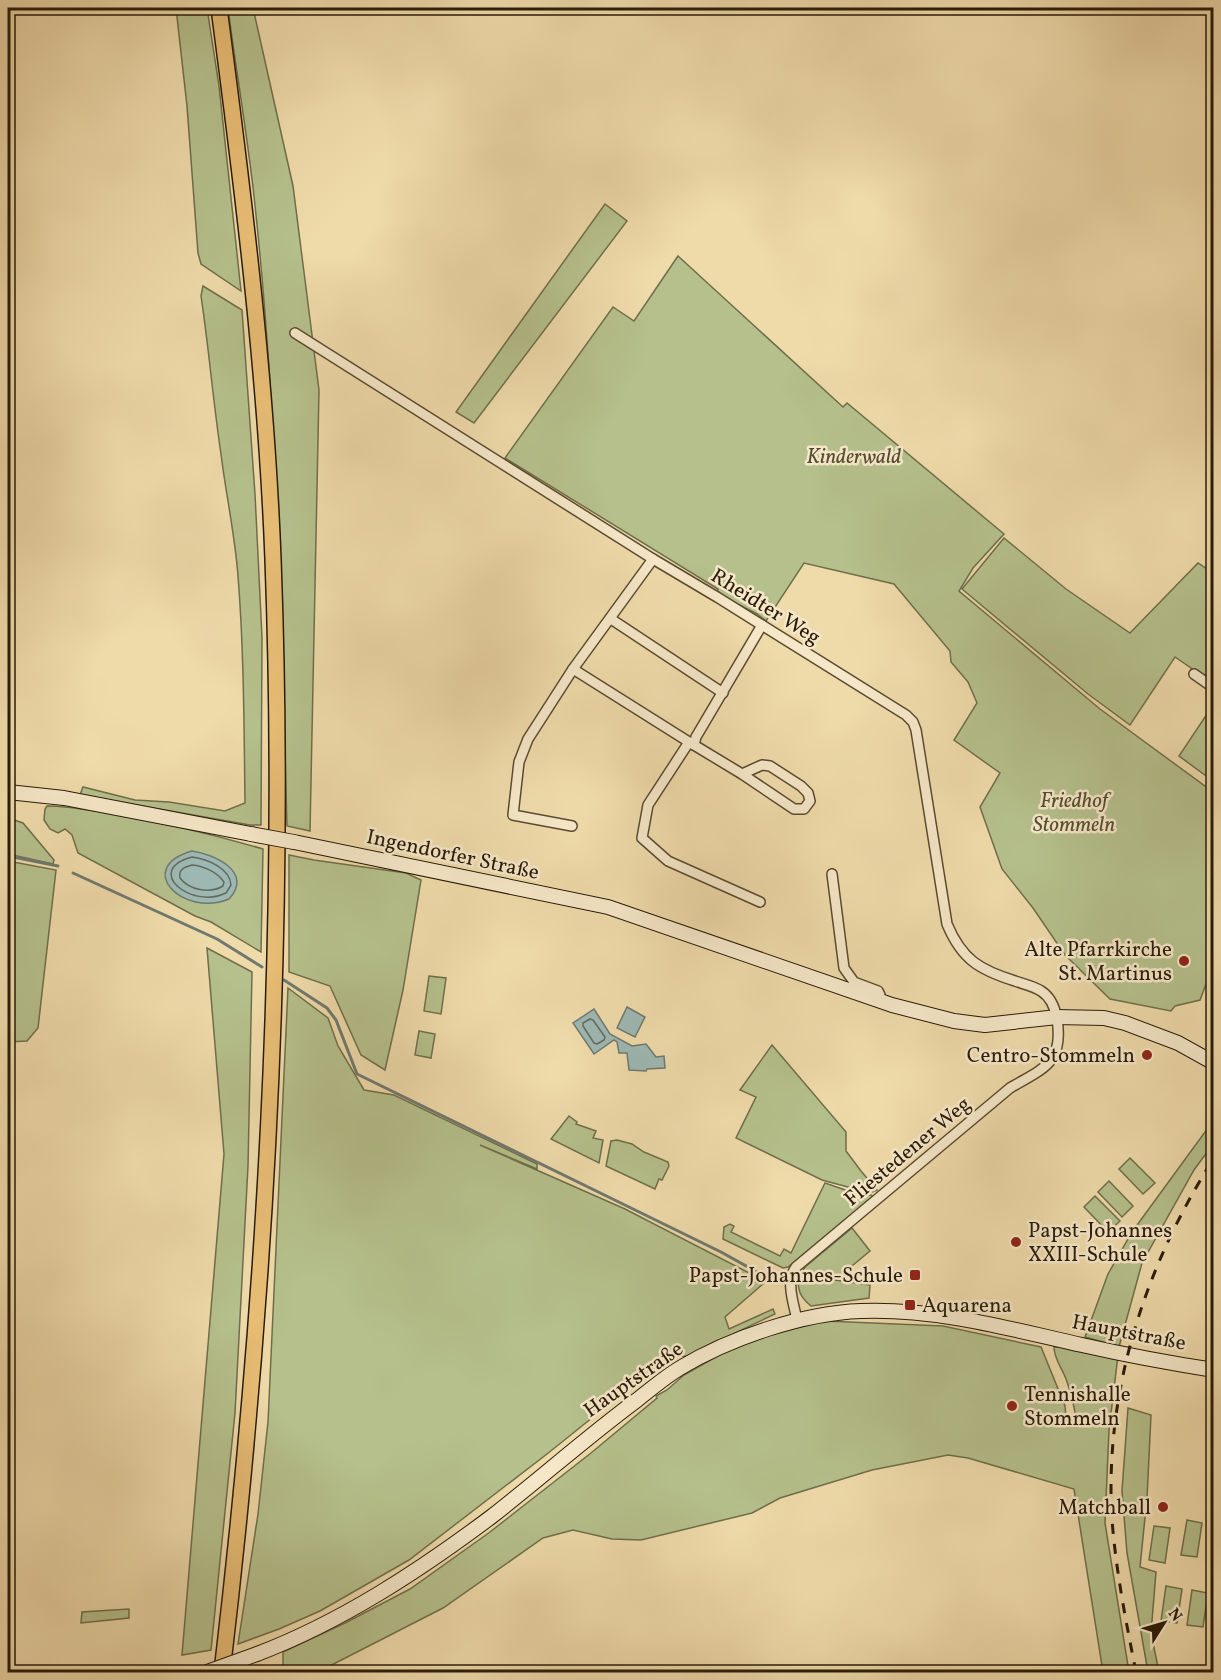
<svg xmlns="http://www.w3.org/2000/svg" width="1221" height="1680" font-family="Vollkorn,serif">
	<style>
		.green { fill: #b5c08c; stroke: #6f6e4a; stroke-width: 1.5 }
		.water { fill: #9db8b3; stroke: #6f796f; stroke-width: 1.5 }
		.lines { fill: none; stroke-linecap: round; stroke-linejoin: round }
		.shore { stroke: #636a5e; stroke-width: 1.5 }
		.stream { stroke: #6f796f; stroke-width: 3 }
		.street-casing { stroke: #5a4b30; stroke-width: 12 }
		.secondary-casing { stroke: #291b08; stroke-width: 16 }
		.primary-casing { stroke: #291b08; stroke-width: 18 }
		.street { stroke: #f5e7c8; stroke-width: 9 }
		.secondary { stroke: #f5e7c8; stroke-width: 14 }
		.primary { stroke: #e8bd75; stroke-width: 15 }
		.rail { stroke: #291b08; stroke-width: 3; stroke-dasharray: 10 10; stroke-linecap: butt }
		.secondary-bridge-casing { stroke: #291b08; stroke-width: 16; stroke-linecap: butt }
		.secondary-bridge { stroke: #f5e7c8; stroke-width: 14 }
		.poi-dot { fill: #8f2418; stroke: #f5e7c8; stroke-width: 2 }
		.labels { text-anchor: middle; stroke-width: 5; stroke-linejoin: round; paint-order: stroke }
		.park-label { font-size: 21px; font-style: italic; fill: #534d30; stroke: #f5e7c8 }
		.street-label { font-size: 21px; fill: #291b08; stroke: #f5e7c8 }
		.poi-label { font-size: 21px; fill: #291b08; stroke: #f5e7c8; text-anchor: end }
	</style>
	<rect width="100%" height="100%" fill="#efdaaa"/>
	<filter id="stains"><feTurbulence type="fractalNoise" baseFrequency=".00333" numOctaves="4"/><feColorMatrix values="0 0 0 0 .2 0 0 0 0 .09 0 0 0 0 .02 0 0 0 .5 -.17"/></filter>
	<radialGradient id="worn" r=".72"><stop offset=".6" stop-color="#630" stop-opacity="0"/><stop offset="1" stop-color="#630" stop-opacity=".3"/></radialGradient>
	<g class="green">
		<path d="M176,8H207L219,86L241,291L201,264L198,253L187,106Z"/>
		<path d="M228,8H253L293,186L319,390L310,831L287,826C281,616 277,405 254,196C247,133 236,70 228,8Z"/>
		<path d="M605,204L627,221L474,423L456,412Z"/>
		<path d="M678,256L843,407L847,403L1004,534L973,568L959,591L1100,709L1213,792V965L1200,1000L1175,1006L1171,1011L1110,999L1065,955L1033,908L1002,869L980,807L1000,773L954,740L977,703L968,682L951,662L950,651L894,584L804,563L766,621L757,614L716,593L718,589L505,458L613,307L634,321Z"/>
		<path d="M203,286L242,310L255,494L262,637L261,825H250L80,795L83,787L135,800L169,802L225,811L245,803C244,727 244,651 238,576C235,535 226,495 221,454C213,401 209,349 201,296Z"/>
		<path d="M1004,538L1066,589L1130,633L1198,563L1213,573V683L1175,657L1130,725L1088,694L962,589Z"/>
		<path d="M1213,705V781L1179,756Z"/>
		<path d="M47,806C68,806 88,810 108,813C160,822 212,834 263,849L261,952L211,922L195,916L78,853L72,835L65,829L58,833L50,829L44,820L45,809Z"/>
		<path d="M8,818L23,823L54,860L53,864L8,854Z"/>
		<path d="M289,855L314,860L406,873L421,880L403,990L385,1070L361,1055L330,986L289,972Z"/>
		<path d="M8,861L56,870L38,1028L27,1041L8,1042Z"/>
		<path d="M207,948L252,972L248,1166L235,1413L211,1650L182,1655L224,1154Z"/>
		<path d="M429,976L446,978L441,1014L424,1011Z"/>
		<path d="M288,988L328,1018L338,1046L364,1090L394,1095L537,1164V1169L480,1145L625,1209L757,1277L751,1282L764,1283L725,1317L729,1329L773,1309L775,1314L687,1356L668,1357L547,1454L409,1560L320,1611L279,1629L238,1644L258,1514L268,1422Z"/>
		<path d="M419,1031L435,1034L431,1058L415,1055Z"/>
		<path d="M772,1045L846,1132V1151L861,1171L877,1190L870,1193L822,1180L736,1138L756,1097L740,1090Z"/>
		<path d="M569,1116L577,1122L576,1124L596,1131L593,1138L603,1140L599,1163L551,1139Z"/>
		<path d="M1213,1121V1144L1194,1170L1142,1263L1119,1347L1109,1430L1105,1523L1129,1672H1103L1074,1489L968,1458L948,1455L872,1470L780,1498L752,1513L641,1540L612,1539L573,1530L543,1538L443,1608L318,1672H278L283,1664V1652L345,1623L410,1589L490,1532L591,1453L657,1398L656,1396L667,1390L684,1375L721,1354L768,1335L825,1321L943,1326L1041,1347L1065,1406L1067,1427H1078C1075,1411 1072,1395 1066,1379C1062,1368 1054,1359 1054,1347H1069L1100,1354L1103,1342L1085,1337L1108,1274L1132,1232Z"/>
		<path d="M617,1140L632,1144L644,1152L668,1162L669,1166L662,1180L659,1179L655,1189L606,1166L611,1141Z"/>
		<path d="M1130,1158L1155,1183L1143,1194L1119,1169Z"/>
		<path d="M1109,1181L1133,1206L1122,1217L1098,1192Z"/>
		<path d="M825,1183L860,1195H871L873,1197L788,1267L783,1268L723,1239L724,1227L730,1224L734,1226L731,1232L780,1256L784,1249L791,1253Z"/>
		<path d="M1095,1196L1120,1221L1108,1232L1084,1207Z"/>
		<path d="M852,1228L870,1251L835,1280L870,1285L869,1298L811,1306C796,1294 795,1282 805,1267Z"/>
		<path d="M1128,1408L1151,1415L1147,1498L1140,1567L1156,1572L1151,1633L1159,1672H1148L1127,1553L1122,1491Z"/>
		<path d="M1187,1520L1202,1523L1197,1557L1181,1555Z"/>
		<path d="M1154,1526L1170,1528L1165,1563L1149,1560Z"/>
		<path d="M1166,1586L1182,1589L1177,1623L1161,1621Z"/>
		<path d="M1192,1590L1208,1593L1203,1627L1187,1625Z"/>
		<path d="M129,1609V1618L81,1623L82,1612Z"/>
	</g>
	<g class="water">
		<path d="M192,851C214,854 254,872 229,899C183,918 133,868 192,851Z"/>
		<path d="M627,1007L645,1017L635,1037L617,1028Z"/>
		<path d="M594,1009L610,1034L632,1046L646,1044L656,1057L664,1056L665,1068L647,1069L646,1071L629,1070L627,1053H619L617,1042L614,1040L594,1054L573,1023Z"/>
	</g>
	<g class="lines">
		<g class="shore">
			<path d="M192,857C207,859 230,868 231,885L226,893C191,910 143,870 192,857Z"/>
			<path d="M192,865C204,866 217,872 224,882L223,886C210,894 189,890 180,878C178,869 185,867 192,865Z"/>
			<path d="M590,1019L593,1020L605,1037L604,1040L597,1044L594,1043L583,1026V1023Z"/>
		</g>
		<g class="stream">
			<path d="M8,856L58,866"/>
			<path d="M73,873L217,939L262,967"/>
			<path d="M284,980L327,1008L336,1020L357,1074L721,1252L773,1281"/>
		</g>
		<g class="street-casing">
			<g id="street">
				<path d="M295,333L653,559L717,597L906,715L913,722L916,730L947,924C962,960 980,970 1015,981C1023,984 1034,986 1041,991C1051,997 1055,1008 1057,1019C1064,1063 1044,1068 1010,1088L796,1267C785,1282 794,1304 797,1320"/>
				<path d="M611,619L723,693"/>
				<path d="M573,669L689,742"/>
				<path d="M1194,674L1214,688"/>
				<path d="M694,745L689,742L648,805L642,838L668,861L760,902"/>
				<path d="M742,774L794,809H804L810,801L808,793L801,786L770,766L762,765L742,774L694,745L696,737L762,625"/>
				<path d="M572,826L513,815L519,762L528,739L573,669L653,559"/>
				<path d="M832,874L844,968L854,982L878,991L880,995L879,1001"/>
			</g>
		</g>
		<g class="secondary-casing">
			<g id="secondary">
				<path d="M8,792L64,798L251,834"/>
				<path d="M294,842L608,907L892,1005L954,1021L985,1025L1057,1017L1104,1018L1125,1023L1178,1043L1214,1063"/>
				<path d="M257,1654C341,1622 419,1571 491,1517C540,1479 587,1437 637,1400C651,1389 665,1377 680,1368C730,1338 803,1313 861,1311C936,1308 1010,1329 1082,1345C1126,1355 1169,1363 1214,1370"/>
			</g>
		</g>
		<g class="primary-casing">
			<path id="primary" d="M219,8C243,191 266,374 273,559C287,933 266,1301 222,1672"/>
		</g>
		<use href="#street" class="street"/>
		<use href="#secondary" class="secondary"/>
		<use href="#primary" class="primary"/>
		<path class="rail" d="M1136,1672C1126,1622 1116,1571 1112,1520C1104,1391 1145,1266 1214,1158"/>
		<g class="secondary-bridge-casing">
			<g id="secondary-bridge">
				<path d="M251,834L294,842"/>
				<path d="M207,1672L257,1654"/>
			</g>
		</g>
		<use href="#secondary-bridge" class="secondary-bridge"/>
	</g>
	<g class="poi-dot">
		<circle cx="1184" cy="961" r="6"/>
		<circle cx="1147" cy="1055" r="6"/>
		<circle cx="1016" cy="1242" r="6"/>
		<rect x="909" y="1269" width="12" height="12" rx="3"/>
		<rect x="904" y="1299" width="12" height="12" rx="3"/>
		<circle cx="1012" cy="1406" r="6"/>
		<circle cx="1163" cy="1507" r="6"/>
	</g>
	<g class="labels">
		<g class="park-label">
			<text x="854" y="463">Kinderwald</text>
			<text x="1074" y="807">Friedhof<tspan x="1074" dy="24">Stommeln</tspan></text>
		</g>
		<g class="street-label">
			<text transform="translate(766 606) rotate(32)" y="7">Rheidter Weg</text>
			<text transform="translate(453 854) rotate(12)" y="7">Ingendorfer Straße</text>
			<text transform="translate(907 1151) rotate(-40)" y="7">Fliestedener Weg</text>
			<text transform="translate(1129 1332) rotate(11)" y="7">Hauptstraße</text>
			<text transform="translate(633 1379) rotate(-35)" y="7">Hauptstraße</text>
		</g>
		<g class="poi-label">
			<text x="1172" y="956">Alte Pfarrkirche<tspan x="1172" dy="24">St. Martinus</tspan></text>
			<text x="1135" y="1062">Centro-Stommeln</text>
			<text x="1028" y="1237" text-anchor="start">Papst-Johannes<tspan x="1028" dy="24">XXIII-Schule</tspan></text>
			<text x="903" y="1282">Papst-Johannes-Schule</text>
			<text x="922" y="1312" text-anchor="start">Aquarena</text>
			<text x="1024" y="1401" text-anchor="start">Tennishalle<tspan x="1024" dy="24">Stommeln</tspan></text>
			<text x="1151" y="1514">Matchball</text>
		</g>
	</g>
	<rect width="1221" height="1680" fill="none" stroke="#efdaaa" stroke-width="30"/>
	<rect x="9" y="9" width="1203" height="1662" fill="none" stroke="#291b08" stroke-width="3"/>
	<rect x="15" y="15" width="1191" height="1650" fill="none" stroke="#291b08" stroke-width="1.5"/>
	<g transform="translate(1164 1623) rotate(53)" stroke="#f5e7c8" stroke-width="4.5" paint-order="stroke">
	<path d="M0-4.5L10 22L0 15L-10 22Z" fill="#291b08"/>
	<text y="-9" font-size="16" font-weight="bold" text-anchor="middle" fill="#291b08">N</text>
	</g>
	<rect width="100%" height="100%" filter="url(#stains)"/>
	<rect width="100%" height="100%" fill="url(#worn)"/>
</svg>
